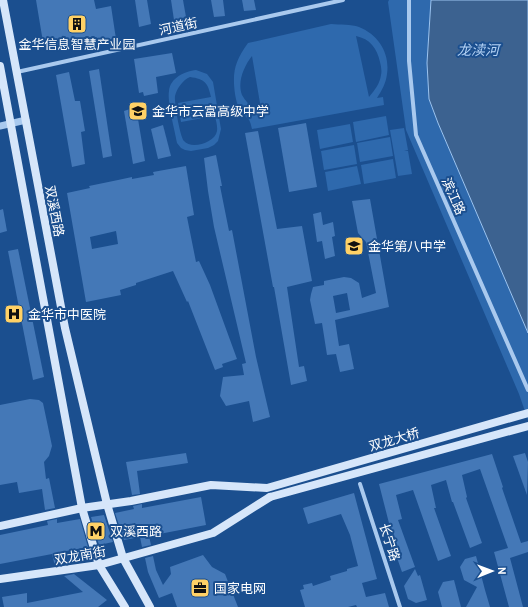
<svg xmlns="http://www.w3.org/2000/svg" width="528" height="607" font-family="'PT Sans','Noto Sans SC',sans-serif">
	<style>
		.green { fill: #2e69ad; fill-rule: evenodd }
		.water { fill: #3c6290; stroke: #9cc4f0 }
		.building { fill: #4478b7; fill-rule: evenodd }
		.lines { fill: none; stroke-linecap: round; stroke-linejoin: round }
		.minor { stroke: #a9c9ee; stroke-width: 4 }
		.tertiary { stroke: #a9c9ee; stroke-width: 7 }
		.secondary { stroke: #d6e6fa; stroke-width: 8 }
		.secondary-bridge { stroke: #d6e6fa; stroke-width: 8 }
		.labels { text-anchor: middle; stroke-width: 4; stroke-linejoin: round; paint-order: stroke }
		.street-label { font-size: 13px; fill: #fff; stroke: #1b4f8f }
		.poi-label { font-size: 13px; fill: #fff; stroke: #1b4f8f; text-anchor: start }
		.water-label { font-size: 14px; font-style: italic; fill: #b5d3f5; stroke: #1b4f8f }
	</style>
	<rect width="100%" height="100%" fill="#1b4f8f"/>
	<g class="green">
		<path d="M389,0H431L427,63L429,99L438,123L528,333V420L519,394L406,130L388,2Z"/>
		<path d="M331,24C340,25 351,24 359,27C379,35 390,54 387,74C386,83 382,90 377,98L383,97L384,105L252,129C249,115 248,121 241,111C237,106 236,99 235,94C232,72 235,61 248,43ZM356,36C370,39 377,48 380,62C381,66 382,71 381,75C380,83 375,90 369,97ZM252,56L262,115C255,110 246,103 242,95C237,82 244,66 252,56Z"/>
		<path d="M196,70L207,74L213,82L221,129L218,141L214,145L208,148L191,151L185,150L181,148L177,143C175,131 167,102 169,91C170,78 185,71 196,70ZM190,77C205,79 208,83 211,97L178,103L181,122L214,116L213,107C214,114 218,125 217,131C215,143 191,150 184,141C180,137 174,101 175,96C177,88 183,80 190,77Z"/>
		<path d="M386,116L389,135L356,142L353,122Z"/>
		<path d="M350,124L353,142L320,149L317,130Z"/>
		<path d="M404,128L408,150L404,151H408L412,174L398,176L390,130Z"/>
		<path d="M390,137L393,156L360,162L357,143Z"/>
		<path d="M354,145L357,164L324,170L321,151Z"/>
		<path d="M393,159L396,178L364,184L361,165Z"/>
		<path d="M357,166L361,184L328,191L325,172Z"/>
	</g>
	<path class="water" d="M431,0H528V333L438,123L429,99L427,63Z"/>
	<g class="building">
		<path d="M36,0H94L96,9L111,6L116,39L52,51L51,40L43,42Z"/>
		<path d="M135,0H147L151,24L139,27Z"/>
		<path d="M171,0H183L186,17L174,20Z"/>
		<path d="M211,0H223L225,16L214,17Z"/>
		<path d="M242,0H254L256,10L244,11Z"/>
		<path d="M172,53L176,73L156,77L158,93L144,96L143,92L139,93L134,59Z"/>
		<path d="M99,69L112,156L103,158L89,71Z"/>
		<path d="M69,72L75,101H80L85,131L81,132L85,164L72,167L56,75Z"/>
		<path d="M136,107L145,161L133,164L124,111Z"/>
		<path d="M306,123L317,187L289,192L278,128Z"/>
		<path d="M163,125L171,156L158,159L151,129Z"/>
		<path d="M258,131L277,229L302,226L312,281L287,287L299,367L304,366L307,381L291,385L274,287H273L245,133Z"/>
		<path d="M216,155L222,186H220L229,231L232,230L256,357L270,417L253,422L249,401L226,406L220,396L223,377L244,375L242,364L246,363L214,227L208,191L204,158Z"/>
		<path d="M186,166L194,215L187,217L196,262L199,261L210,285L237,359L222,364L223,367L215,370L188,301L187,302L173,271L136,283V285L120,290L121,295L86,302L67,193L90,188L89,186L118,180L132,177V179L154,175L153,172ZM116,231L118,244L92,249L90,237Z"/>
		<path d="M370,199L389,307L335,320L339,346L349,344L354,369L340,372L336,354L327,355L322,323L315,324L310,300L311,294L313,287L324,285V281L344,277L351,278L359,283L362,298L376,293L366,242L358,233L352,201ZM347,293L350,310L336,313L333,296Z"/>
		<path d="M3,209L7,231L0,233V210Z"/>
		<path d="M321,212L323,225L333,222L335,236L332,237L335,256L325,259L322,241L317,242L313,214Z"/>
		<path d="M18,249L44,377L33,380L8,251Z"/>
		<path d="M30,399L39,400L43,403L52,446L49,456L44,462L46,479L49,478L55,508L45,510L42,489L19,493L17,482L0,485V405Z"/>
		<path d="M186,453L188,463L137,471L140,494L132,495L126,462Z"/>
		<path d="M525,453L528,462L527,495L513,456Z"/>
		<path d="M492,454L503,487L502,488L521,543L528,541V552L510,558L523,607H509L494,552L508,548L480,469L462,475L467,497L466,498L482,543L470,548L453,502H452L446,480L431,485L436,508H434L451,556L438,561L413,490L396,495L402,519L398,520L415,567L402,572L388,532L391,531L379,484Z"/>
		<path d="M354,493L377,579L362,583L366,597L385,593L389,607H357L356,605L348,607H305L300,590L304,589L303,585L312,583L313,586L331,580L330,576L347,571V569L358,566L350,535L341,514L308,524L303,508Z"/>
		<path d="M201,497L206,525L149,536L151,545L142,547L140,537L124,540L115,513L134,509L133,506L142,504V508Z"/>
		<path d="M104,515L113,542L99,545L91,517Z"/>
		<path d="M57,519V523L80,519L88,547L61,552L63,564L55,566L52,554L0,564V535L48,525L47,521Z"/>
		<path d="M203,555L212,567L225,574L238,607H177L172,593L159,598L148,572L145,558L153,556L156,570L163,585L171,574L170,567Z"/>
		<path d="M476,556L485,590L490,607H466L477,587L464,580L460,567L465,559Z"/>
		<path d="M415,569L418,576L420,575L427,600L416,603L408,599L404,586Z"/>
		<path d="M74,574L107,600L98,607H4L2,597L27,593V603L83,592L64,576Z"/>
		<path d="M454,580L461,607H442L438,592L443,582Z"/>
	</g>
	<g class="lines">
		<g class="minor">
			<path d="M409,0V61L416,135L528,390"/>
			<path d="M17,72L343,0"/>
			<path d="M360,484L400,607"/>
		</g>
		<path class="tertiary" d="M0,126L26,120"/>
		<g class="secondary">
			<path d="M3,0L65,328L107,504L123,558L150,607"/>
			<path d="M0,66L82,508L99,565L125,607"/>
			<path d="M0,526L82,508L131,501L211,485L267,488L528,413"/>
			<path d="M0,579L99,565L213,533L270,497"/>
		</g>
		<path class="secondary-bridge" d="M270,497L528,426"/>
	</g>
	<defs>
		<g id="building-square" transform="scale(1)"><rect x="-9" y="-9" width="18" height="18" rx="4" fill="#ffd166" stroke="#1b4f8f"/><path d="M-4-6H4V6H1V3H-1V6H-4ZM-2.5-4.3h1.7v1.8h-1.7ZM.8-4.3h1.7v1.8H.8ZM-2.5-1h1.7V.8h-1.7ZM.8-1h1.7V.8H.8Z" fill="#111"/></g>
		<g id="school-square" transform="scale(1)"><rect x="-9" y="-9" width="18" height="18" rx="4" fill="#ffd166" stroke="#1b4f8f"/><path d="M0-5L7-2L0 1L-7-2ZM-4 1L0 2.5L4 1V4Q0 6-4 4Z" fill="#111"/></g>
		<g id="hospital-square" transform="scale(1)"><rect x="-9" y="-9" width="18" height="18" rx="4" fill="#ffd166" stroke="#1b4f8f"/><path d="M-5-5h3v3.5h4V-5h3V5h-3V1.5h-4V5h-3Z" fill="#111"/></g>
		<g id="metro-square" transform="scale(1)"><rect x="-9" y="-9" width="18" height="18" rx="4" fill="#ffd166" stroke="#1b4f8f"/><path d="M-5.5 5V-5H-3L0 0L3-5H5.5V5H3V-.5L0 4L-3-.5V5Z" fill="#111"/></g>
		<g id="office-square" transform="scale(1)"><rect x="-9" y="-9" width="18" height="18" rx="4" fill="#ffd166" stroke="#1b4f8f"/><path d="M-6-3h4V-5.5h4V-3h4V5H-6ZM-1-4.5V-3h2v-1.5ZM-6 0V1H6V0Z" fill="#111"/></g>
	</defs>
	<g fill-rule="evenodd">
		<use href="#building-square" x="77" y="24"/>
		<use href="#school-square" x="138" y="111"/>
		<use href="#school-square" x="354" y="246"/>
		<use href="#hospital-square" x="14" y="314"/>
		<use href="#metro-square" x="96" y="531"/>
		<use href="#office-square" x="200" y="588"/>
	</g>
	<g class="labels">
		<g class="street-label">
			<text transform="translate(178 26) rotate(-12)" y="5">河道街</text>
			<text transform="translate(454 196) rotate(66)" y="5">滨江路</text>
			<text transform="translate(55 211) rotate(79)" y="5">双溪西路</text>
			<text transform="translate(394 439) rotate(-16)" y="5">双龙大桥</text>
			<text transform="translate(390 542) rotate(72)" y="5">长宁路</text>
			<text transform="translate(80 555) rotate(-10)" y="5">双龙南街</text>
		</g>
		<g class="poi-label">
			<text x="77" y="49" text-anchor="middle">金华信息智慧产业园</text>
			<text x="152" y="116">金华市云富高级中学</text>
			<text x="368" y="251">金华第八中学</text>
			<text x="28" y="319">金华市中医院</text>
			<text x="110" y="536">双溪西路</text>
			<text x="214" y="593">国家电网</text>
		</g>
		<g class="water-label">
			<text x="478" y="55">龙渎河</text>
		</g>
	</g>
	<g transform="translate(492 571) rotate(89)" stroke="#1b4f8f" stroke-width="3" paint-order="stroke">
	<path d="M0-3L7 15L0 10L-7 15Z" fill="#ffffff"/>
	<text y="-6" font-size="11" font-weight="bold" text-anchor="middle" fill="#ffffff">N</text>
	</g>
</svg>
